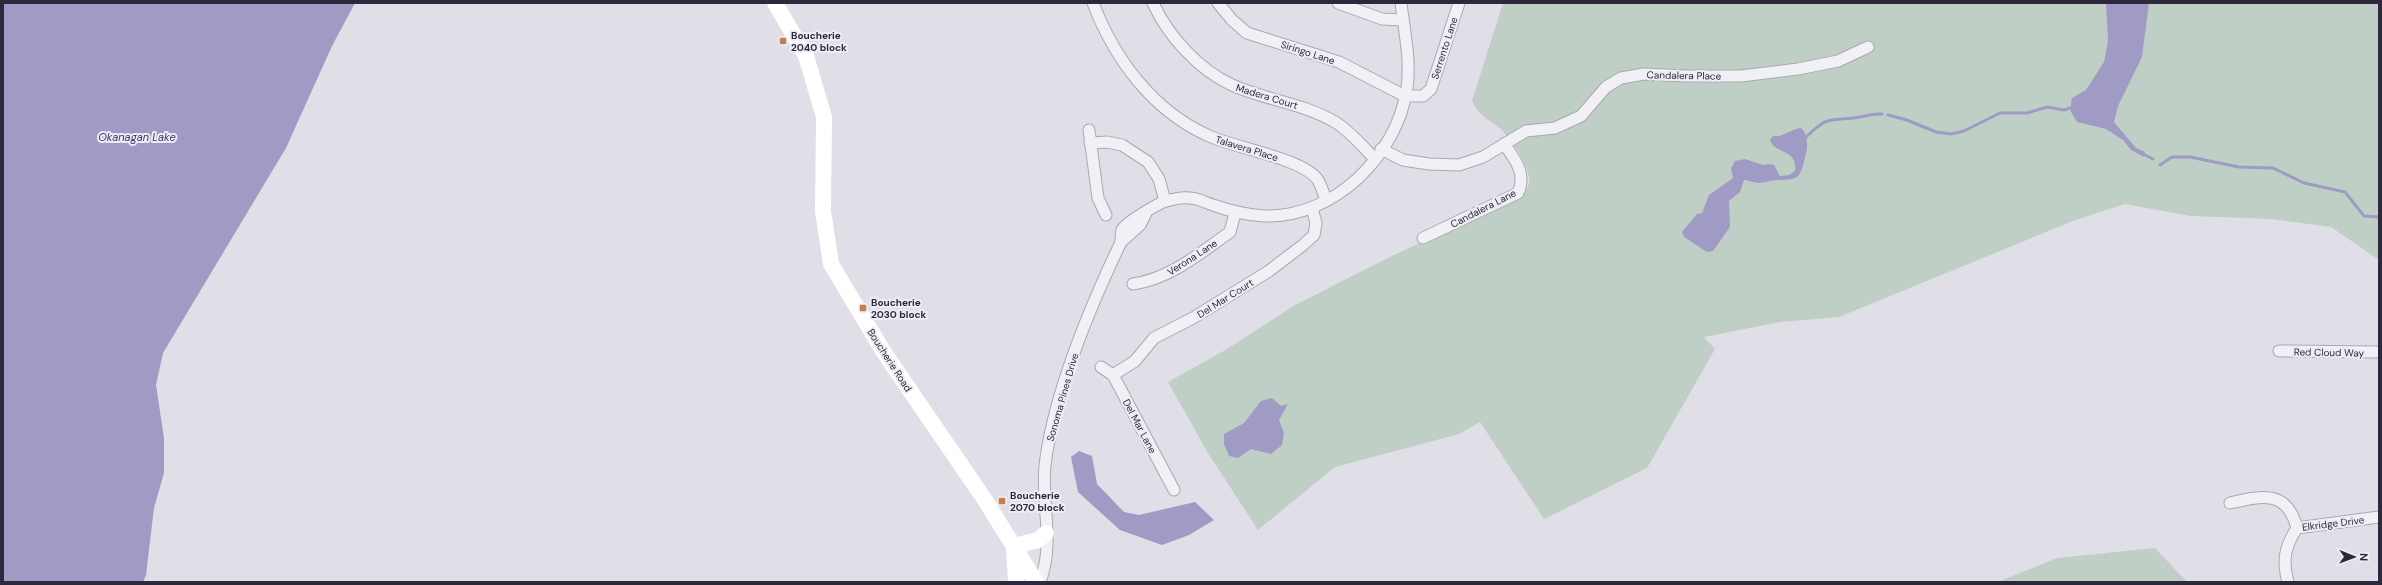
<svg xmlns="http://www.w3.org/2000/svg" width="2382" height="585" font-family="'DM Sans',sans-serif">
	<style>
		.green { fill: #c0cfc5 }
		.water { fill: #a09bc4 }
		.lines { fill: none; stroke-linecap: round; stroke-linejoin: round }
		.stream { stroke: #a09bc4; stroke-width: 3 }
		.minor-casing { stroke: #aaa7b3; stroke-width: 13 }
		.minor { stroke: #f1f0f5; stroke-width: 11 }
		.secondary { stroke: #fff; stroke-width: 16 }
		.poi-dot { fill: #c2814c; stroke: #eeedf4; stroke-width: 1.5 }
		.labels { text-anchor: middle; stroke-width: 4; stroke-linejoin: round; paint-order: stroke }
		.poi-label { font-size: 10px; font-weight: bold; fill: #2d283c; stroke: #eeedf4; text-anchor: start }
		.street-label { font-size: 10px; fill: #2d283c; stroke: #eeedf4 }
		.water-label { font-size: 11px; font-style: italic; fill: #3e366c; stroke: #eeedf4 }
	</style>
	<rect width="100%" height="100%" fill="#e0dee6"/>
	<g class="green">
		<path d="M1503,3H2379V260L2331,227L2271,219L2191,216L2125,204L2073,221L1839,317L1780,322L1704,337L1715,349L1647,468L1544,519L1480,422L1459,434L1335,467L1258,530L1208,453L1168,382L1227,349L1295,305L1392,256L1517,197C1521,194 1526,192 1528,187C1534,172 1515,146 1506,135C1494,119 1482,122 1472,101Z"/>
		<path d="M2155,548L2187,582H1998L2057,558Z"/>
	</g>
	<g class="water">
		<path d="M3,3H355L332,46L286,148L163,353L156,385L164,438V473L154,508L146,575L143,582H3Z"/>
		<path d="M2106,3H2149L2142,57L2118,106L2114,122L2136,148L2145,152L2144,157L2131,150L2123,140L2106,129L2077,122L2070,110L2072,98L2086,90L2104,62L2108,41Z"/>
		<path d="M1801,128C1808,134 1808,146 1806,154C1800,176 1802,180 1777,180C1771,180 1765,183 1759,183C1753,183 1749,180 1744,180L1740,192L1729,201L1730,227L1713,251L1707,252L1684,237L1682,232L1697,214L1702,213L1709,195L1733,178L1731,168L1735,161L1745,159L1763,165L1770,164L1774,165L1780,176L1789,175L1795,171C1798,149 1774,154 1770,140L1773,136C1783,138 1790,129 1801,128Z"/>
		<path d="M1272,398L1281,406L1288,404L1279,420L1284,433L1282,445L1271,454L1251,449L1238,458L1229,456L1224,444V434L1244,423L1261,401Z"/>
		<path d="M1079,451L1092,456L1097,484L1124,512L1139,515L1195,502L1214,520L1189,535L1162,545L1120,530L1078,492L1071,457Z"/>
	</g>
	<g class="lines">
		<g class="stream">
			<path d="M1888,115L1907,120L1936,132L1951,134L1964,131L2000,113H2027L2047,107L2064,110L2070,108"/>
			<path d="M1806,137C1827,117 1826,121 1854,118C1864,117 1871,113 1882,114"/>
			<path d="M2145,155L2153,159"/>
			<path d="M2160,165L2172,157H2190L2239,167L2273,168L2304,183L2345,192L2364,216L2379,217"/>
		</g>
		<g class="minor-casing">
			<g id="minor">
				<path d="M1093,3C1114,58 1152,110 1207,135C1233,148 1303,158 1318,180C1321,186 1324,194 1326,200"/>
				<path d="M1153,3C1168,36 1199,70 1232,85C1265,100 1303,103 1335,122C1350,131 1363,147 1375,159"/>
				<path d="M1218,3L1232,20L1247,33L1339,62L1405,96H1423L1431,89L1459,3"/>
				<path d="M1338,3L1382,19L1403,20"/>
				<path d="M1089,130L1098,198L1106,215"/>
				<path d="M1090,143L1107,142L1122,145L1148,162L1159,179L1165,201"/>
				<path d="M1381,149L1403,160L1429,164L1459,165L1483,157L1526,131L1555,128L1581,116L1606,87L1621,78L1644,74L1686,76H1741L1798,69L1838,61L1868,47"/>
				<path d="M1423,238L1518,193C1527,174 1515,159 1504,144"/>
				<path d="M1121,242L1140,225L1146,213"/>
				<path d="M1133,284C1170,279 1200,253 1230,232L1235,213"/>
				<path d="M2279,351L2379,352"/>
				<path d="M1101,367L1113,375L1174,490"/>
				<path d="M1113,375L1135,361L1154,338L1193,318L1269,271L1303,245L1314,235L1316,223L1312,208"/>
				<path d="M2230,503C2261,496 2287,489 2297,528"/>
				<path d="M1040,582C1055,542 1041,506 1045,465C1054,392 1089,309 1121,242C1121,239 1121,233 1122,230C1125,223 1159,203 1166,201C1173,199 1184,197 1190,198C1198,198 1206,203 1213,205C1230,211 1246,215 1264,216C1334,218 1397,156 1407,88C1411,60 1404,30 1401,3"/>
				<path d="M2288,582C2282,561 2285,546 2297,528L2379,517"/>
			</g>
		</g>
		<use href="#minor" class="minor"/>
		<g class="secondary">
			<path d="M775,3L806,56L824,117L823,211L831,264L883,351L985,500L1036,582"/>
			<path d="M1014,546L1038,540L1046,533"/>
			<path d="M1014,548L1016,582"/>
		</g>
	</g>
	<g class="poi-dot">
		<rect x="779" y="37" width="8" height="8" rx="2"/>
		<rect x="859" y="304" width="8" height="8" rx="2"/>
		<rect x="998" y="497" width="8" height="8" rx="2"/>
	</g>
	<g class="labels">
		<g class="poi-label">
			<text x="791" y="39">Boucherie<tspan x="791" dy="12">2040 block</tspan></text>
			<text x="871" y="306">Boucherie<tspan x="871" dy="12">2030 block</tspan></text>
			<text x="1010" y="499">Boucherie<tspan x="1010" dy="12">2070 block</tspan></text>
		</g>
		<g class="street-label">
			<text transform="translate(1444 48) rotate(-72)" y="4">Serrento Lane</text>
			<text transform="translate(1308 52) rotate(18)" y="4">Siringo Lane</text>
			<text transform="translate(1684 75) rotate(1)" y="4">Candalera Place</text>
			<text transform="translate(1267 96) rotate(17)" y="4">Madera Court</text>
			<text transform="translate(1247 148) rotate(17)" y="4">Talavera Place</text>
			<text transform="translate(1483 208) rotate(-27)" y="4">Candalera Lane</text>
			<text transform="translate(1192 257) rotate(-33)" y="4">Verona Lane</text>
			<text transform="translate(1225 298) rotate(-32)" y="4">Del Mar Court</text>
			<text transform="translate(2329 352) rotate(1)" y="4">Red Cloud Way</text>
			<text transform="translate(890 360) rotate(57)" y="4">Boucherie Road</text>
			<text transform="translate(1062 397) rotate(-74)" y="4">Sonoma Pines Drive</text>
			<text transform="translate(1140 426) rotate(62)" y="4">Del Mar Lane</text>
			<text transform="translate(2333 523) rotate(-7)" y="4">Elkridge Drive</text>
		</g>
		<g class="water-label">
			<text x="137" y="141">Okanagan Lake</text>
		</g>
	</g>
	<rect width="2382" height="585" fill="none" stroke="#2d283c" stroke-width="8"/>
	<g transform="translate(2354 557) rotate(91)" stroke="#eeedf4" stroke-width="3" paint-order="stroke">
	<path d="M0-3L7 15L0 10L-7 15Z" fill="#2d283c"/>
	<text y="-6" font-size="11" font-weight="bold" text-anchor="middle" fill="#2d283c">N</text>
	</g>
</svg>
